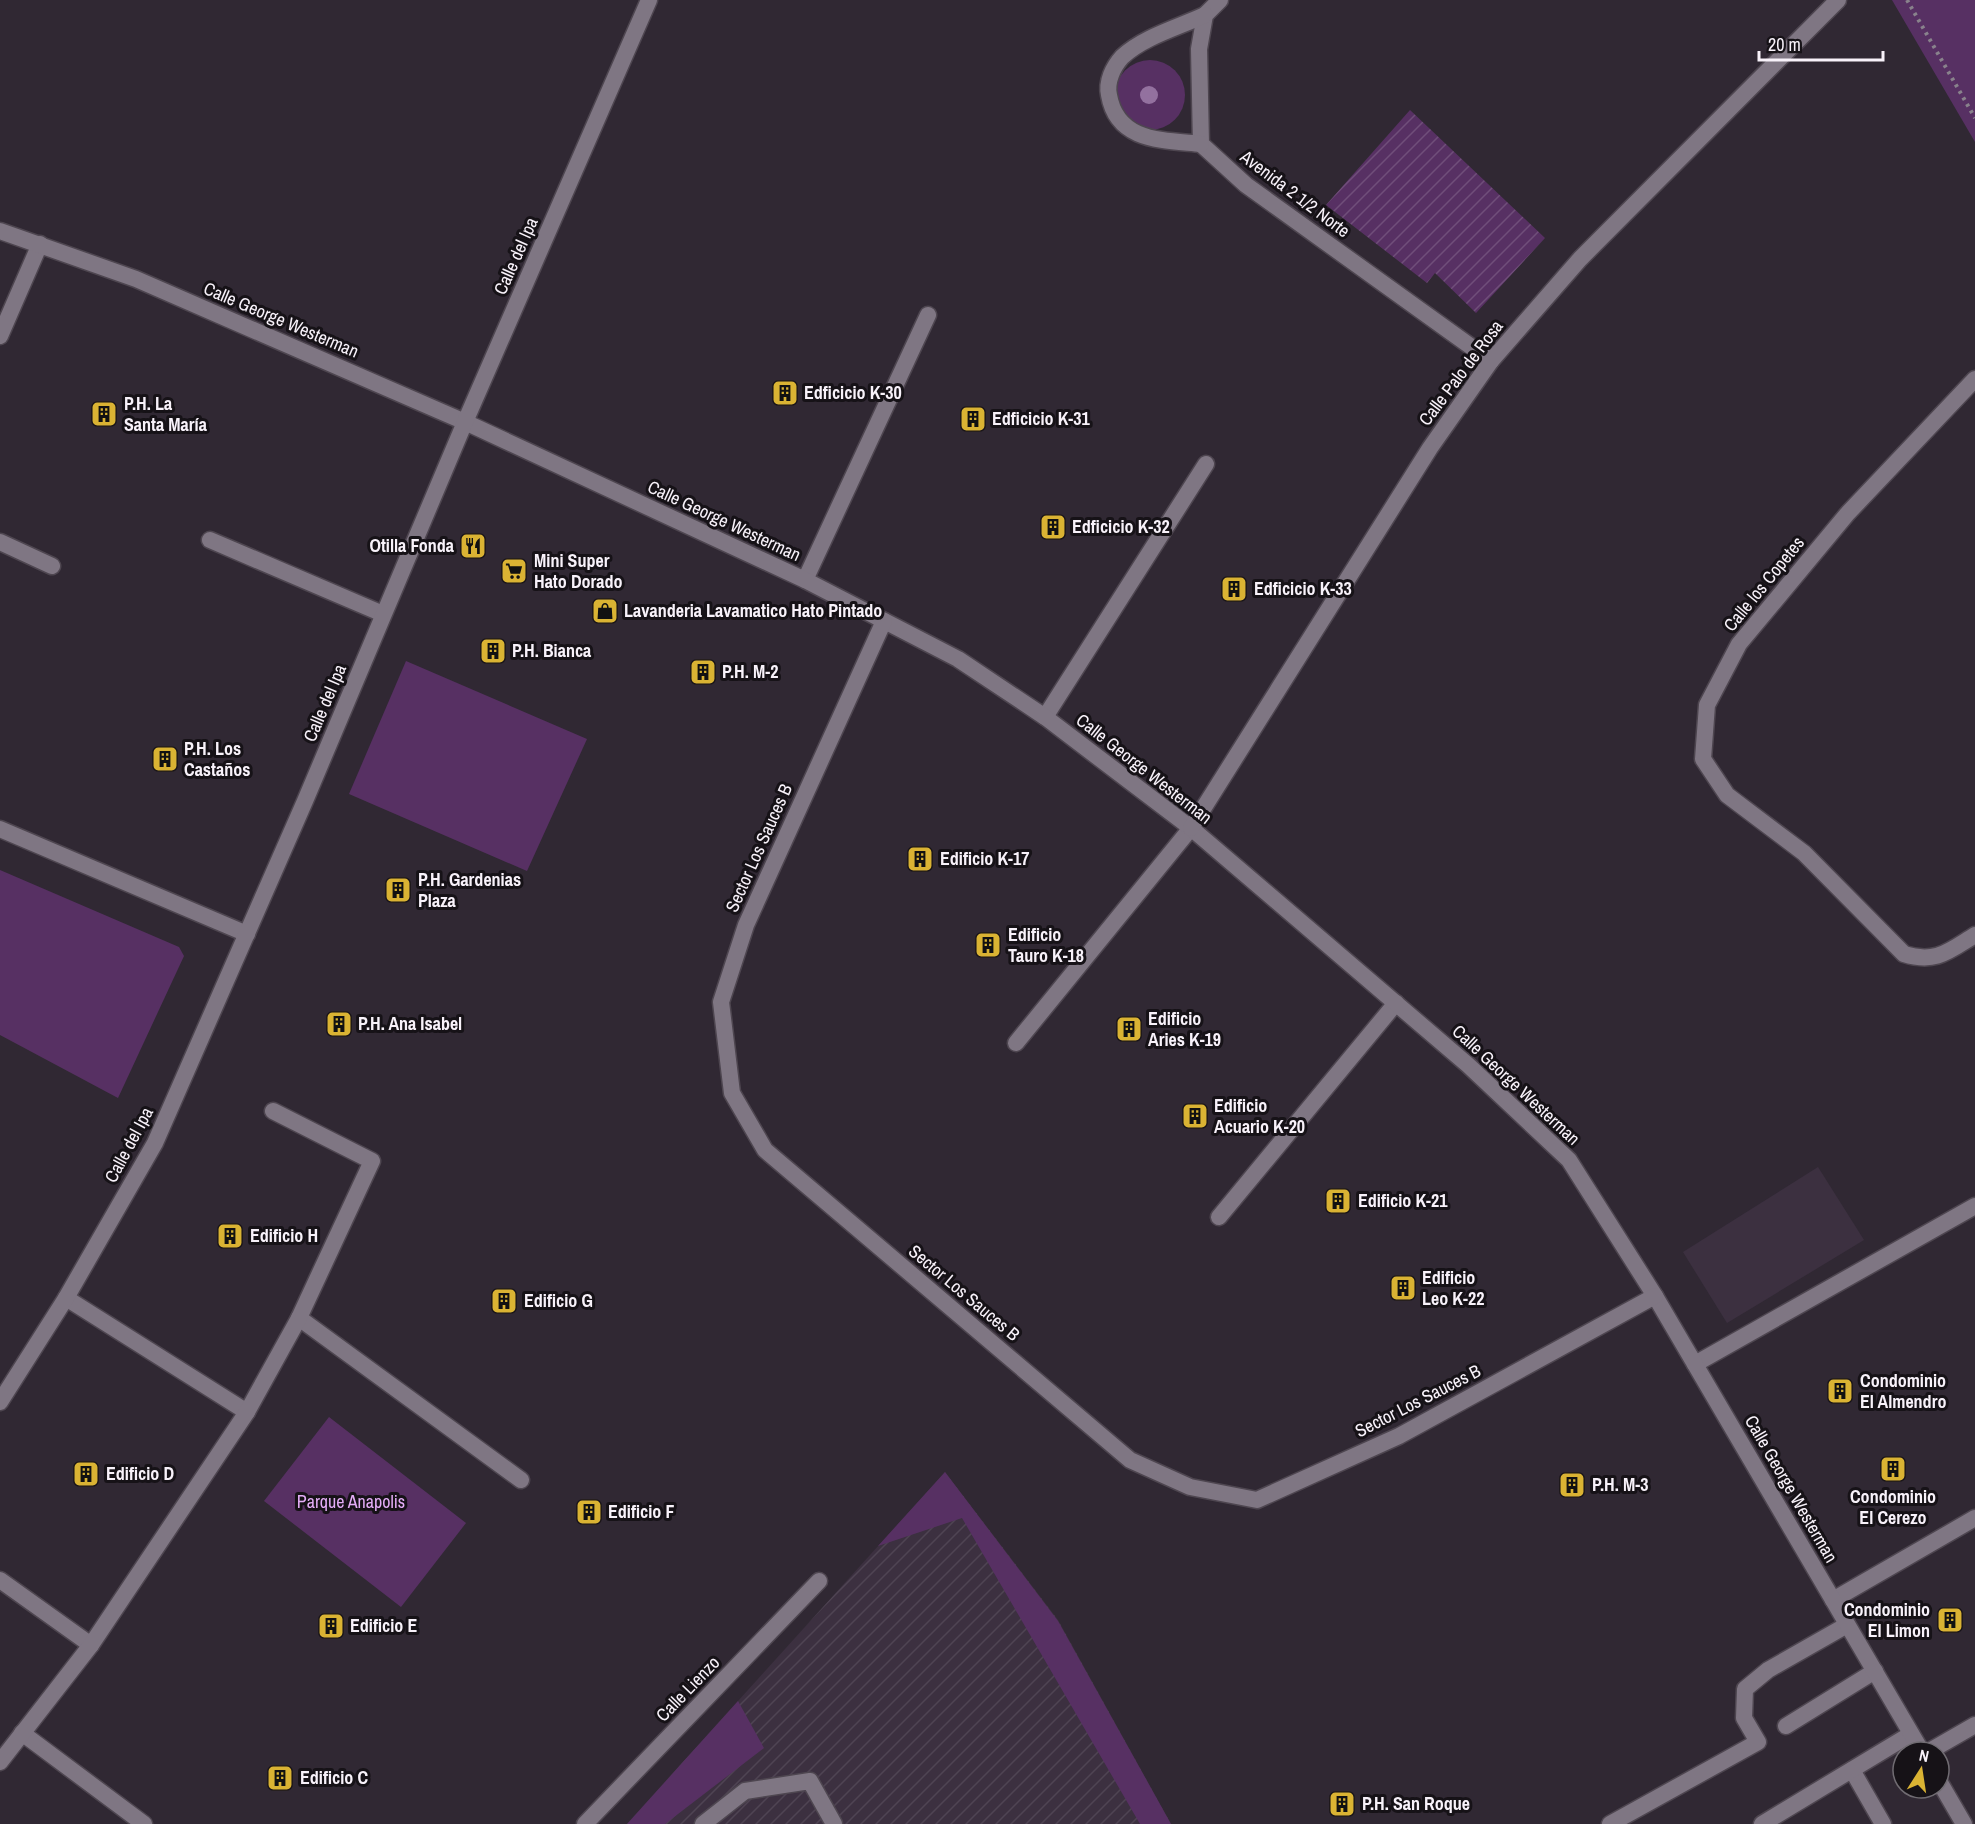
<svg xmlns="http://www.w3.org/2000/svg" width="1975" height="1824" font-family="'Archivo Narrow',sans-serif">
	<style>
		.built { fill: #3c3040 }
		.industrial { fill: url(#industrial-furrows) }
		.green { fill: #573063 }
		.garden { fill: url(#garden-furrows) }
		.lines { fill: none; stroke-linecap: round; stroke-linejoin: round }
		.service-casing { stroke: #4e4650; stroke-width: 19 }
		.minor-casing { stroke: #4e4650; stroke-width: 19 }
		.path { stroke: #89828c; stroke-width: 4; stroke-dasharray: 3 4.5; stroke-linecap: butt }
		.service { stroke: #7f7683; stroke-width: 16 }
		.minor { stroke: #7f7683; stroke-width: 16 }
		.tree { fill: #93719f }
		.labels { text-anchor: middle; stroke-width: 6; stroke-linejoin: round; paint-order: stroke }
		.street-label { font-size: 18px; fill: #f8f2fa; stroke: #161217 }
		.poi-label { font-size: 18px; font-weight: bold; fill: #f8f2fa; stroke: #161217; text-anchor: start }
		.park-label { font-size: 18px; fill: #e4adf7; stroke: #161217 }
	</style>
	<defs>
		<pattern id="industrial-furrows" width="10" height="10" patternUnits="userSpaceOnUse" patternTransform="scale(1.5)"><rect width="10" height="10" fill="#3c3040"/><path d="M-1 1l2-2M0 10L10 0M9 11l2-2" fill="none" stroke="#4f4453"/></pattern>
		<pattern id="garden-furrows" width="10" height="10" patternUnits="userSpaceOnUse" patternTransform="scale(1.5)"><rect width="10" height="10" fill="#573063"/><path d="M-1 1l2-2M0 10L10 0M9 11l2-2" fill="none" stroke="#704e7a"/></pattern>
	</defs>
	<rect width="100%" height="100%" fill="#302833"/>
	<path class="built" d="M1818,1167L1864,1240L1727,1323L1683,1252Z"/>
	<path class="industrial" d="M945,1472L1058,1620L1171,1824H627Z"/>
	<g class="green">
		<path d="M1892,0H1975V142Z"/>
		<circle cx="1150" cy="95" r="35"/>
		<path d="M406,661L587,739L527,871L349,794Z"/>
		<path d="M0,870L179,947L184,956L118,1098L0,1035Z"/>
		<path d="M329,1417L466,1523L401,1607L264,1501Z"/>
		<path d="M945,1472L1058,1621L1171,1824H1140L962,1518L878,1546Z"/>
		<path d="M738,1701L764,1748L665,1824H627Z"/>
	</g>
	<path class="garden" d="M1410,110L1545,238L1476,313L1435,273L1427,283L1326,205Z"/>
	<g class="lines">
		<g class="service-casing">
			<g id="service">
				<path d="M0,336L40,244"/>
				<path d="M210,540L383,614"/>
				<path d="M0,542L52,566"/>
				<path d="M805,580L928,315"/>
				<path d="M1045,717L1206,464"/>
				<path d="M1016,1043L1191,828"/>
				<path d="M1219,1217L1396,1003"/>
				<path d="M66,1298L247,1412"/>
				<path d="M299,1318L521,1480"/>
				<path d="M1695,1364L1975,1206"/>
				<path d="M0,1580L91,1645"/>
				<path d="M1833,1600L1975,1518"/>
				<path d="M1786,1726L1875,1671"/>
				<path d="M22,1733L144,1824"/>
				<path d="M1928,1752L1975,1725"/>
				<path d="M0,1762L91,1645L247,1412L299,1318L372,1161L273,1111"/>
				<path d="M1852,1770L1883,1824"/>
				<path d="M703,1824L745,1791L810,1781L834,1824"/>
				<path d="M1610,1824L1758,1742L1744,1718L1745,1689L1768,1670L1847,1625"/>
				<path d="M1762,1824L1911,1734"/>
			</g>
		</g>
		<g class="minor-casing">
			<g id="minor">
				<path d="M1220,0L1205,15L1199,49L1201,144L1246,185L1491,361"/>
				<path d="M1201,144C1162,140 1117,142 1109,95C1106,82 1113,67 1122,57C1143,37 1179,27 1205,15"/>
				<path d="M0,231L136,279L465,422L805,580L958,659L1045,717L1191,828L1468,1065L1569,1160L1655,1296L1922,1752"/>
				<path d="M1975,379L1848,513L1739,644L1707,705L1703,759L1727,795L1804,853L1904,954C1936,964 1949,951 1975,935"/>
				<path d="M884,621L746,925L721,1002L732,1093L765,1150L1130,1460L1190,1487L1257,1500L1399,1436L1655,1296"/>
				<path d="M1191,828L1430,448L1491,361L1580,259L1838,0"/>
				<path d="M0,829L247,934"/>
				<path d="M0,1402L66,1298L155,1143L305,801L465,422L649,0"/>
				<path d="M1939,1781L1964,1824"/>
				<path d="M585,1824L819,1581"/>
			</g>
		</g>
		<path class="path" d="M1907,0L1975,118"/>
		<use href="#service" class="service"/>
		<use href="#minor" class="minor"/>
	</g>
	<circle class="tree" cx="1149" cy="95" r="9"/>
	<defs>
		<g id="building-square" transform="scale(1.35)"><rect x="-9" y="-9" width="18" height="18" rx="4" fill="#dab333" stroke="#161217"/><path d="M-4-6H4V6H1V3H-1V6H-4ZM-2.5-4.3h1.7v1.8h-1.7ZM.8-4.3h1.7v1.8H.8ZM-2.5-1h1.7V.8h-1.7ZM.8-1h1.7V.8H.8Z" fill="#111"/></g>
		<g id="restaurant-square" transform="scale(1.35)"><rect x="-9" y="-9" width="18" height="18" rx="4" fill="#dab333" stroke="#161217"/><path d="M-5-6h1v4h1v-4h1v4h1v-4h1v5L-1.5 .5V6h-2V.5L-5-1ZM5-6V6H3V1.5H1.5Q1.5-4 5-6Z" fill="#111"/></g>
		<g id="supermarket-square" transform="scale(1.35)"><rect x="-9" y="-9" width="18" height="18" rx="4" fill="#dab333" stroke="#161217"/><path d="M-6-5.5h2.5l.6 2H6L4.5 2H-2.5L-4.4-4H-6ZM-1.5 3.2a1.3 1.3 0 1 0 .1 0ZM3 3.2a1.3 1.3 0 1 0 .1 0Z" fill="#111"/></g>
		<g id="shop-square" transform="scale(1.35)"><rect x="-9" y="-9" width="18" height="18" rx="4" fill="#dab333" stroke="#161217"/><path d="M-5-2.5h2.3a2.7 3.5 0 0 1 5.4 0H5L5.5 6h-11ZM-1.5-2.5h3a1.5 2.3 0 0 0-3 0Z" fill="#111"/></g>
	</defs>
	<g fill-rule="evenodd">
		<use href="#building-square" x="785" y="393"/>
		<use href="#building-square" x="104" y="414"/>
		<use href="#building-square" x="973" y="419"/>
		<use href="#building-square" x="1053" y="527"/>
		<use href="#restaurant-square" x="473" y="546"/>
		<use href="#supermarket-square" x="514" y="571"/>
		<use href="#building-square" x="1234" y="589"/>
		<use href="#shop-square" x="605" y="611"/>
		<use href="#building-square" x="493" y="651"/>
		<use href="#building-square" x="703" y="672"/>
		<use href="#building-square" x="165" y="759"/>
		<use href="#building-square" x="920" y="859"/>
		<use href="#building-square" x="398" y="890"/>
		<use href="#building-square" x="988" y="945"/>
		<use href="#building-square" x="339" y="1024"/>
		<use href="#building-square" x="1129" y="1029"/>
		<use href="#building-square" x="1195" y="1116"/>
		<use href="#building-square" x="1338" y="1201"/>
		<use href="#building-square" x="230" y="1236"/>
		<use href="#building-square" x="1403" y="1288"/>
		<use href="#building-square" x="504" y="1301"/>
		<use href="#building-square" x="1840" y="1391"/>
		<use href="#building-square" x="1893" y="1469"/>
		<use href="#building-square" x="86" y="1474"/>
		<use href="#building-square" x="1572" y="1485"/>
		<use href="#building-square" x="589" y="1512"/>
		<use href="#building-square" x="1950" y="1620"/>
		<use href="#building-square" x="331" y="1626"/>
		<use href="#building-square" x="280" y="1778"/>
		<use href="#building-square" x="1342" y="1804"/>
	</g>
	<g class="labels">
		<g class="street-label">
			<text transform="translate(1295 194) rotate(37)" y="6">Avenida 2 1/2 Norte</text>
			<text transform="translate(516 256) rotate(-66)" y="6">Calle del Ipa</text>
			<text transform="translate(281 320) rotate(23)" y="6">Calle George Westerman</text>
			<text transform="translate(1461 373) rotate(-53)" y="6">Calle Palo de Rosa</text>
			<text transform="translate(724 521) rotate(25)" y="6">Calle George Westerman</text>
			<text transform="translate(1764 584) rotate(-51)" y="6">Calle los Copetes</text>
			<text transform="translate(325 703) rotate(-67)" y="6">Calle del Ipa</text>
			<text transform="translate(1144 769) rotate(38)" y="6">Calle George Westerman</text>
			<text transform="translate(759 848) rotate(-66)" y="6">Sector Los Sauces B</text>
			<text transform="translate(1516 1085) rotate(43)" y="6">Calle George Westerman</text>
			<text transform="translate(129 1145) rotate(-62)" y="6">Calle del Ipa</text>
			<text transform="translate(964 1293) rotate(40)" y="6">Sector Los Sauces B</text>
			<text transform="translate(1418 1401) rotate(-27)" y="6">Sector Los Sauces B</text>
			<text transform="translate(1791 1489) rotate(60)" y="6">Calle George Westerman</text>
			<text transform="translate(688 1689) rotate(-46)" y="6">Calle Lienzo</text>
		</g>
		<g class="poi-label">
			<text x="804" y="399">Edficicio K-30</text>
			<text x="124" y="410">P.H. La<tspan x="124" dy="21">Santa María</tspan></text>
			<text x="992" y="425">Edficicio K-31</text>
			<text x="1072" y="533">Edficicio K-32</text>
			<text x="454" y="552" text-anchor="end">Otilla Fonda</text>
			<text x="534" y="567">Mini Super<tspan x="534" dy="21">Hato Dorado</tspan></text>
			<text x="1254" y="595">Edficicio K-33</text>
			<text x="624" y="617">Lavanderia Lavamatico Hato Pintado</text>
			<text x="512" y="657">P.H. Bianca</text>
			<text x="722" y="678">P.H. M-2</text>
			<text x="184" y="755">P.H. Los<tspan x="184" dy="21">Castaños</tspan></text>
			<text x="940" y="865">Edificio K-17</text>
			<text x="418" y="886">P.H. Gardenias<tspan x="418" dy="21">Plaza</tspan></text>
			<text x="1008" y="941">Edificio<tspan x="1008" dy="21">Tauro K-18</tspan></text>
			<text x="1148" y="1025">Edificio<tspan x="1148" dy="21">Aries K-19</tspan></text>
			<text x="358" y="1030">P.H. Ana Isabel</text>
			<text x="1214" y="1112">Edificio<tspan x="1214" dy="21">Acuario K-20</tspan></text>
			<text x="1358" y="1207">Edificio K-21</text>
			<text x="250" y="1242">Edificio H</text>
			<text x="1422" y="1284">Edificio<tspan x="1422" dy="21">Leo K-22</tspan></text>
			<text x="524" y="1307">Edificio G</text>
			<text x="1860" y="1387">Condominio<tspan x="1860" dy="21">El Almendro</tspan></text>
			<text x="106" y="1480">Edificio D</text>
			<text x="1592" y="1491">P.H. M-3</text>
			<text x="1893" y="1503" text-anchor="middle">Condominio<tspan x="1893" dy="21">El Cerezo</tspan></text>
			<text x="608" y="1518">Edificio F</text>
			<text x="1930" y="1616" text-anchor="end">Condominio<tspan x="1930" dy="21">El Limon</tspan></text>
			<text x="350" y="1632">Edificio E</text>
			<text x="300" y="1784">Edificio C</text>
			<text x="1362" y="1810">P.H. San Roque</text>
		</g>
		<g class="park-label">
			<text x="351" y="1508">Parque Anapolis</text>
		</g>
	</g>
	<g transform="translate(1921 1770) rotate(12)"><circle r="28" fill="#161217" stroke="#706c72" stroke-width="1.5"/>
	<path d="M0-4.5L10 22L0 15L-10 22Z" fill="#dab333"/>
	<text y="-9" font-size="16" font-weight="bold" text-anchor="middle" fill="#f8f2fa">N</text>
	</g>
	<path d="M1759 51v9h124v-9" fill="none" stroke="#f8f2fa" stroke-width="3"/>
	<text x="1768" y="51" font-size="18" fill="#f8f2fa" stroke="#161217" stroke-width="4.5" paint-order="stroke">20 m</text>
</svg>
